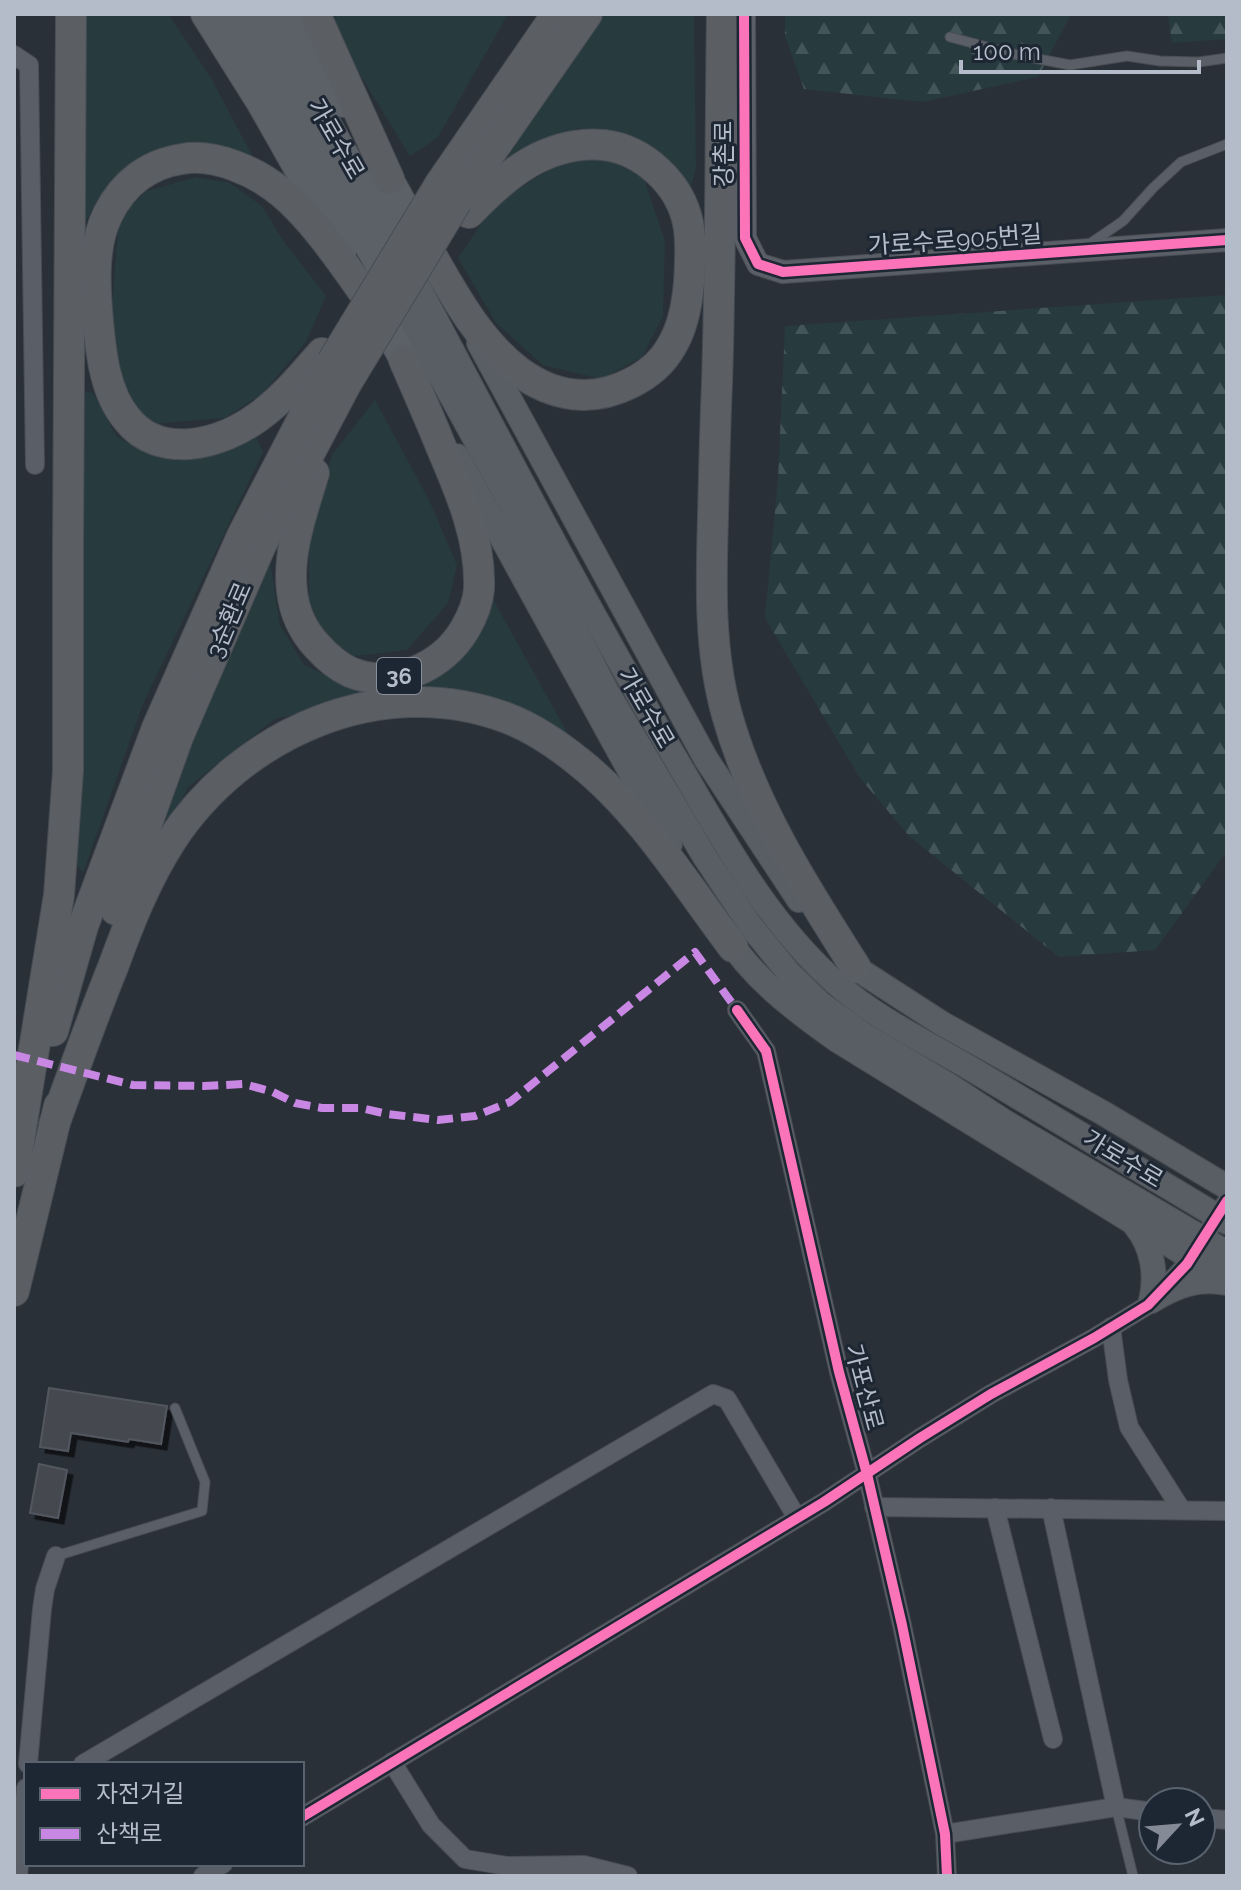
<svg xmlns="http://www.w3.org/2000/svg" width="1241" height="1890" font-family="Raleway,'Noto Sans KR',sans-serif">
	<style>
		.green { fill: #273a3e }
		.forest { fill: url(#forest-firs) }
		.building { fill: #444950; stroke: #52575f; stroke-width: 2; filter: url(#shadow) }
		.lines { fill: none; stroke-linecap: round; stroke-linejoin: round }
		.service-casing { stroke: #484c53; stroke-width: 11 }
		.minor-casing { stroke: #484c53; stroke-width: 20 }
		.tertiary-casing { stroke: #484c53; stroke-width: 24 }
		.secondary-casing { stroke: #484c53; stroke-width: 26 }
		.primary-casing { stroke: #484c55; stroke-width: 30 }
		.trunk-casing { stroke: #474c53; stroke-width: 32 }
		.service { stroke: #5a5e66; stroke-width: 9 }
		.minor { stroke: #5a5e66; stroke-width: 18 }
		.tertiary { stroke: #5a5e66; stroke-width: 22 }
		.secondary { stroke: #595d64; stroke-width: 24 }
		.primary { stroke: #5c6168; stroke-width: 28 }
		.trunk { stroke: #5b5f64; stroke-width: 30 }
		.trunk-bridge-casing { stroke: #474c53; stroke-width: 32; stroke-linecap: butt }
		.trunk-bridge { stroke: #5b5f64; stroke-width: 30 }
		.quiet { stroke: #c787e3; stroke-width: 8; stroke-dasharray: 16 8; stroke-linecap: butt }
		.cycleway-casing { stroke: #1d2633; stroke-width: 15 }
		.cycleway { stroke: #fb73b8; stroke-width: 10 }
		.labels { text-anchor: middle; stroke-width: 6; stroke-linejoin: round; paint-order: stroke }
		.shield { fill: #1d2633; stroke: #878f9c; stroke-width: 2 }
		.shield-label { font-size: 22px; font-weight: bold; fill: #b4bcc9 }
		.street-label { font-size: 24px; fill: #b4bcc9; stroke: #1d2633 }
	</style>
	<defs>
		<pattern id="forest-firs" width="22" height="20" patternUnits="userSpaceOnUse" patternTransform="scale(2)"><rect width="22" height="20" fill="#273a3e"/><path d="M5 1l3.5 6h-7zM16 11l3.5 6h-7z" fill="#445559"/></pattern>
		<filter id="shadow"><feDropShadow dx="5.5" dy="5.5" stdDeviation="0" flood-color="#0009"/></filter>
	</defs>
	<rect width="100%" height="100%" fill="#2a3038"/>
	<g class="green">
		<path d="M82,14H168L212,80L256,163L213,146L101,195L86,221L78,209Z"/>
		<path d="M323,14H508L438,137L410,156Z"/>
		<path d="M601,14H694L696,168L689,193L637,144L578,128L530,146L506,164L501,155Z"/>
		<path d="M571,157H615L644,179L665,241L663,316L642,357L601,379L543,365L496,323L458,258L496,202Z"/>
		<path d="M196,177L230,183L262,206L282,239L326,296L306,342L262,394L224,418L150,424L123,387L110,335L119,217L147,191Z"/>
		<path d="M80,391L93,393L117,437L150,454L224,453L255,435L263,452L143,704L83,873L72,858Z"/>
		<path d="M375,400L429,500L457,565L448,603L407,650L348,657L322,633L309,600V531L332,455Z"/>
		<path d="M270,561L280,625L304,665L343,683L437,671L484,597L494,601L568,734L478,694L426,690L374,696L275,719L188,787L171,824L163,813L188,736Z"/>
	</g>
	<g class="forest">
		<path d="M785,14H1071L1038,77L922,102L804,89L785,36Z"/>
		<path d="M1168,14H1227V39L1172,43Z"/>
		<path d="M1227,295V851L1155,950L1059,957L909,836L860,778L765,618L778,479L785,326Z"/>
	</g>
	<g class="building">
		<path d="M49,1388L167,1406L161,1444L129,1439L128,1442L71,1433L68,1451L40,1447Z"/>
		<path d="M39,1464L67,1470L58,1518L30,1513Z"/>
	</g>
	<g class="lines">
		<g class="service-casing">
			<g id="service">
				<path d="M950,37L1013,54L1070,65L1127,56L1160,61L1199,62L1227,58"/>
				<path d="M1088,245L1123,221L1153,188L1181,162L1227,144"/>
				<path d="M56,1556L202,1511L205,1482L175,1408"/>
				<path d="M1116,1807L1133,1876"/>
			</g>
		</g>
		<g class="minor-casing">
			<g id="minor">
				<path d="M14,55L29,65L35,465"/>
				<path d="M737,1010L766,1051L839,1372L867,1474L902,1625L945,1834L947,1876"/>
				<path d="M1111,1327L1118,1380L1129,1427L1181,1509"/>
				<path d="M874,1507L1227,1511"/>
				<path d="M995,1508L1053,1739"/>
				<path d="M392,1762L431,1825L465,1859L507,1866L584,1865L628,1876"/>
				<path d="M28,1764L42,1609L45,1589L56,1556"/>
				<path d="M83,1764L713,1394L727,1399L797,1518"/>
				<path d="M1116,1807L1153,1812"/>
				<path d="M302,1817L824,1502L920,1438L991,1394L1094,1338L1148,1305L1187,1264L1227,1201"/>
				<path d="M1201,1818L1227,1820"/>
				<path d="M945,1834L1116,1807L1051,1508"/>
				<path d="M18,1876L26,1788"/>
				<path d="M203,1876L223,1864"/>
			</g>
		</g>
		<g class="tertiary-casing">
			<path id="tertiary" d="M744,14L745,238L758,264L783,272L1227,240"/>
		</g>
		<g class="secondary-casing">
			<g id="secondary">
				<path d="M405,262C493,427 579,595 674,756C721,836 766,922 837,984C878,1020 928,1043 975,1071C1059,1121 1143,1172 1227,1222"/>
				<path d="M391,286L507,497L607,692L705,857L750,925L789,973L821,1004L866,1036L947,1084L1005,1122L1227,1253"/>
				<path d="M479,343L706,759L799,900"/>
				<path d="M457,456L670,844"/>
				<path d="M725,934C751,977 796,1011 837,1040L1227,1280"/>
				<path d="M845,956L856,968L941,1023L1103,1113L1227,1187"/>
				<path d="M1135,1225C1153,1247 1157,1275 1151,1301"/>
				<path d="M1151,1301C1176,1286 1198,1277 1227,1283"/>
			</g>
		</g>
		<g class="primary-casing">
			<g id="primary">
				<path d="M205,14L261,103L343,248"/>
				<path d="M233,14L268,70L390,283"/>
				<path d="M261,14L289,57L403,259"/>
				<path d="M289,14L344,103"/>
				<path d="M378,159L422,239"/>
				<path d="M374,305L404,360"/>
			</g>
		</g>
		<g class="trunk-casing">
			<g id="trunk">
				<path d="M315,14L389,179"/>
				<path d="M722,14C720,137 721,260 717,383C715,428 714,472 713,517C711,583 709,651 727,715C753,807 805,888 856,968"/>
				<path d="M440,184L557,14"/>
				<path d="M457,201L587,14"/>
				<path d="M422,239C449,285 474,337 518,371C553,397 592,403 631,383C647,375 662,363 671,347C683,328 687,305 689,283C690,263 692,243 688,223C680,184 644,150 604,145C548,140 506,174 469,213"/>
				<path d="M322,353C302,376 283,399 258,417C221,444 160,461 127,419C105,393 101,354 98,321C95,288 92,245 108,214C123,184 148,164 182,159C215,153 257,172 282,193C318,223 349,273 377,311"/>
				<path d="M314,473C303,510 287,552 292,591C294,611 303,631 317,646C326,656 337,666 350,672C392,690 443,667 465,629C472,617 478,603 479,589C481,540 461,493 442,449C430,419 417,390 404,360"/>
				<path d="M116,910L178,737L261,545L346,384"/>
				<path d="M53,1031L83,926L157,728L242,536L332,362"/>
				<path d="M54,1125C73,1072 92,1019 113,967C129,923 146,880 171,841C242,732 382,671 507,718C533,728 558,745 579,762C641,811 686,885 733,947"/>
				<path d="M14,1172L59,895L68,771V557L71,14"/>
				<path d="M14,1291L59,1106"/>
			</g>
		</g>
		<use href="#service" class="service"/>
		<use href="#minor" class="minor"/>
		<use href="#tertiary" class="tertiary"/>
		<use href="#secondary" class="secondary"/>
		<use href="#primary" class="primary"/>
		<use href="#trunk" class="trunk"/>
		<g class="trunk-bridge-casing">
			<g id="trunk-bridge">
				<path d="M332,362L440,184"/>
				<path d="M346,384L457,201"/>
			</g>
		</g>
		<use href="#trunk-bridge" class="trunk-bridge"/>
		<path class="quiet" d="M14,1055L133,1085L204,1086L244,1084L273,1092L295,1103L322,1108H361L387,1114L438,1120L475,1116L510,1102L695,952L737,1010"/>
		<g class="cycleway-casing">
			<g id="cycleway">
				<path d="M744,14L745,238L758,264L783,272L1227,240"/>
				<path d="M737,1010L766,1051L839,1372L867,1474L902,1625L945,1834L947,1876"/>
				<path d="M302,1817L824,1502L920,1438L991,1394L1094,1338L1148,1305L1187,1264L1227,1201"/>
			</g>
		</g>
		<use href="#cycleway" class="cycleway"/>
	</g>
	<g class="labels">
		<rect class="shield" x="377" y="658" width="44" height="36" rx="6"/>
		<g class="shield-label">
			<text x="399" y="684">36</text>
		</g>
		<g class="street-label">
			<text transform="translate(336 139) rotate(60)" y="8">가로수로</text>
			<text transform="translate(724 154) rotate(-90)" y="8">강촌로</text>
			<text transform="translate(955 240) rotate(-4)" y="8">가로수로905번길</text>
			<text transform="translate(229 620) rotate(-67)" y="8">3순환로</text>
			<text transform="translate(646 708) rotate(60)" y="8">가로수로</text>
			<text transform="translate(1123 1159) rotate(31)" y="8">가로수로</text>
			<text transform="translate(864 1387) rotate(75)" y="8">가포산로</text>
		</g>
	</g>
	<rect width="1241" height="1890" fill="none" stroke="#b4bcc9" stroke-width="32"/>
	<rect x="24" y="1762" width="280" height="104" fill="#1d2633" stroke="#59626f" stroke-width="2"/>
	<rect x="40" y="1788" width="40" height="12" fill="#fb73b8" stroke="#59626f" stroke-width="2"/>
	<text x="96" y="1802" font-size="24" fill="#b4bcc9">자전거길</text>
	<rect x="40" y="1828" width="40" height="12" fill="#c787e3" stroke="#59626f" stroke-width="2"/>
	<text x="96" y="1842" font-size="24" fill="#b4bcc9">산책로</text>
	<g transform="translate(1177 1826) rotate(64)"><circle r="38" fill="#1d2633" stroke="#59626f" stroke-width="2"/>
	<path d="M0-6L14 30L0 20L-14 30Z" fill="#848b96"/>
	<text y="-12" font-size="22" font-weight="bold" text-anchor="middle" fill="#b4bcc9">N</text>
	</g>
	<path d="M961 60v12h238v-12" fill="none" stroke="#b4bcc9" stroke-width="4"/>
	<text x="973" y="60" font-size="24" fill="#b4bcc9" stroke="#1d2633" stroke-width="6" paint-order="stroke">100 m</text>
</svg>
